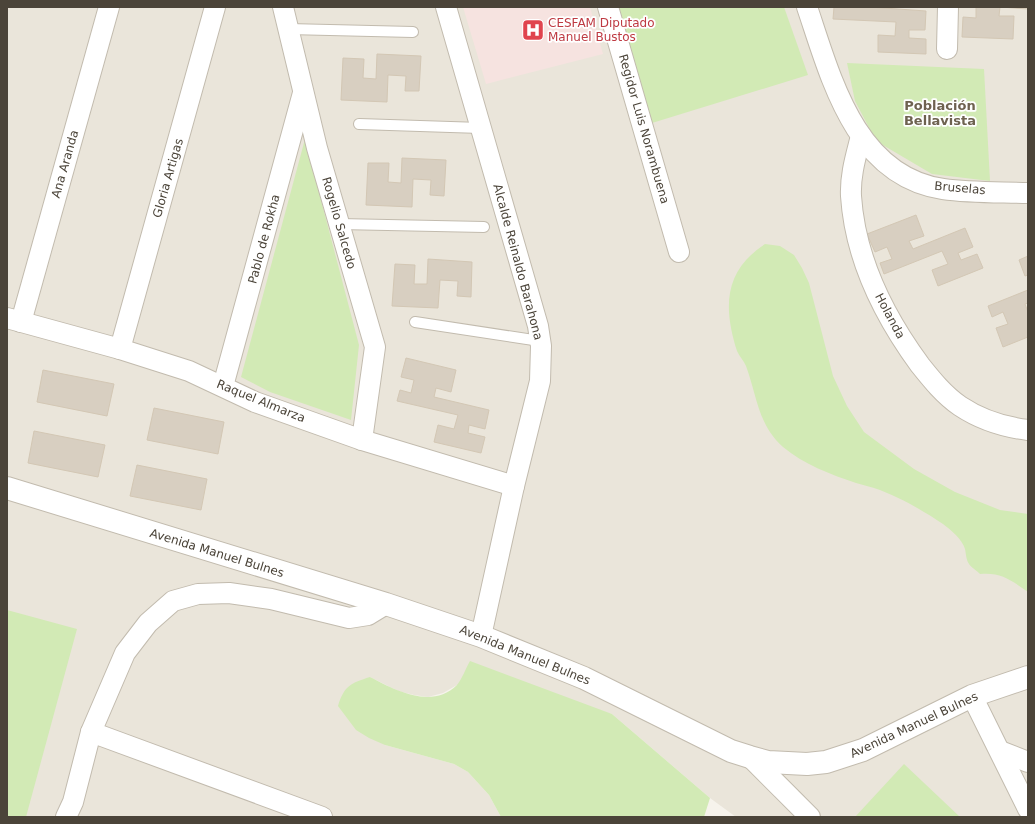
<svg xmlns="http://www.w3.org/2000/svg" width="1035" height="824" font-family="'DejaVu Sans',sans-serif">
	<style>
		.residential { fill: #eae5da }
		.medical { fill: #f6e3e0 }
		.green { fill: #d2eab5 }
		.building { fill: #d8cfc1; stroke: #d3c7b4 }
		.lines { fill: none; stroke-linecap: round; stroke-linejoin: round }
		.service-casing { stroke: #c2bbae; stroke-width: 12 }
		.minor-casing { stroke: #c2bbae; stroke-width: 22 }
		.tertiary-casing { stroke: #c2bbae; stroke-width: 24 }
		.service { stroke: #fff; stroke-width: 10 }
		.minor { stroke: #fff; stroke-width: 20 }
		.tertiary { stroke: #fff; stroke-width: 22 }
		.labels { text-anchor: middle; stroke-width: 3.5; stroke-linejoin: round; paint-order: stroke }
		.health-label { font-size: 12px; fill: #be3a42; stroke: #fff; text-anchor: start }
		.street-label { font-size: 12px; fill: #4b4439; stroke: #fff }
		.neighbourhood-label { font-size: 13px; font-weight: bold; fill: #6e6250; stroke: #fff }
	</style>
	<rect width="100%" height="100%" fill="#f6f3ec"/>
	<path class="residential" d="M7,7H1028V817H736L710,798L612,714L457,685L443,693L428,697L414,695L398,691L370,677L385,745L454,764L468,772L489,795L501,817H7Z"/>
	<path class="medical" d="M463,7H590L603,54L486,84Z"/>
	<g class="green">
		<path d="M617,7H784L808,75L652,123Z"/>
		<path d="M847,63L984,69L990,181L932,174L876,141L855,101Z"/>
		<path d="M305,139L359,345L351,420L270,392L241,377Z"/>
		<path d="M765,244L780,246L794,255L802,268L809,283L833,376L847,406L864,432L914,469L955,492L1000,510L1028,514V592C1011,580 1001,572 980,574C977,571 971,567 969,564C966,560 966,553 965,549C962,539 951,530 943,524C922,510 898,496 874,488C868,486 862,485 856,483C832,475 803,464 783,447C758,425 757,396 746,366C744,361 739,356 737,351C723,307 724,271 765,244Z"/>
		<path d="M7,610L77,629L26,817L7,816Z"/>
		<path d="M470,661L612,714L710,798L704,817H501L489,795L468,772L454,764L385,745L369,738L356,730L338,706C344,686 351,683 370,677C395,690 432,710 457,685C462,679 466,668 470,661Z"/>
		<path d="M904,764L960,817H855Z"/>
	</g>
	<g class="building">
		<path d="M834,7H870L926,11L925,30H909V38L926,39V54L878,52V35L895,36L896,22L833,19Z"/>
		<path d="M976,7H1028V9L1000,7L999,16H1014L1013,39L962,37L963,17L976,18Z"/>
		<path d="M377,54L421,56L419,91H405L406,76L388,75L387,102L341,100L343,58L364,59L363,78L376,79Z"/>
		<path d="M402,158L446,160L444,196L430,195L431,180L413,179L412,207L366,205L368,163H389L388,182L401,183Z"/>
		<path d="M916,215L924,236L909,241L913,249L965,228L973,247L958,253L961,260L977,254L983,268L938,286L932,270L948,264L942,251L884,274L880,263L892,259L887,247L875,252L867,234Z"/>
		<path d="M1028,256V275L1025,276L1019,260Z"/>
		<path d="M428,259L472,262L471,297L457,296L458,281L440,280L438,308L392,306L395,264L415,265L414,284H427Z"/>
		<path d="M1028,290V303L1025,304L1028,312V337L1003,347L996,328L1008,324L1003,312L992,317L988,306Z"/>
		<path d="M406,358L456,370L451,392L436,388L434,397L489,410L485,429L469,425L468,433L485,437L481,453L434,442L438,425L454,429L458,415L397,401L400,390L411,393L414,380L401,377Z"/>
		<path d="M43,370L114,384L107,416L37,402Z"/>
		<path d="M154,408L224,422L218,454L147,440Z"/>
		<path d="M34,431L105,445L98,477L28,463Z"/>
		<path d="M137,465L207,479L201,510L130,496Z"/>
	</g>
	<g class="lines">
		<g class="service-casing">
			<g id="service">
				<path d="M288,29L413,32"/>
				<path d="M359,124L481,128"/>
				<path d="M339,224L484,227"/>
				<path d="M415,322L540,341"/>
			</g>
		</g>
		<g class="minor-casing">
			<g id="minor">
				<path d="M283,7L317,148L375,347L362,440"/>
				<path d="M446,7L538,326L541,346L540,381L514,486L481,636"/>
				<path d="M608,7L679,252"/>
				<path d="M807,7C831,78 855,176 943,189C971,193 1000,192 1028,193"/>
				<path d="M947,49L948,7"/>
				<path d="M861,136C856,156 850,175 851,196C855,257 884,316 920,365C932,380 944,395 960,406C981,420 1003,427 1028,430"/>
				<path d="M7,318L120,349L189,371L255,402L362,440L514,486"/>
				<path d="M21,322L109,7"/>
				<path d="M120,349L215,7"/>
				<path d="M223,386L303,93"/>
				<path d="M972,696L1028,809"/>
				<path d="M91,732L322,817"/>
				<path d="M1000,751L1028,762"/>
				<path d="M750,757L810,817"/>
				<path d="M66,817L73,802L91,732L125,653L148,623L173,601L198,594L229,593L271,599L349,618L368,615L386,604"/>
			</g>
		</g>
		<g class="tertiary-casing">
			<path id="tertiary" d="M7,488L386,604L481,636L584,678L731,751L750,757L768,762L807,764L826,762L863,750L972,696L1028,677"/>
		</g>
		<use href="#service" class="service"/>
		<use href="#minor" class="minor"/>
		<use href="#tertiary" class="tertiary"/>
	</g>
	<defs>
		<g id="hospital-square" transform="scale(1.15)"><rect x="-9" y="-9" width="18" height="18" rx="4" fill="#e0444e" stroke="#fff"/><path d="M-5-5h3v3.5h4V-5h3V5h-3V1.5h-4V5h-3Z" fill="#fff"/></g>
	</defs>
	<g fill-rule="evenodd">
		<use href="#hospital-square" x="533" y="30"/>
	</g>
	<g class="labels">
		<g class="health-label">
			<text x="548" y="27">CESFAM Diputado<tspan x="548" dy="14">Manuel Bustos</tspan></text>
		</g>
		<g class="street-label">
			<text transform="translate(644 129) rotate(74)" y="4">Regidor Luis Norambuena</text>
			<text transform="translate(65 164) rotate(-74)" y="4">Ana Aranda</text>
			<text transform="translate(168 178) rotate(-74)" y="4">Gloria Artigas</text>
			<text transform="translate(960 188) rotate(5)" y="4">Bruselas</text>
			<text transform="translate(339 223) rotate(74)" y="4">Rogelio Salcedo</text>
			<text transform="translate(264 239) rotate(-75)" y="4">Pablo de Rokha</text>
			<text transform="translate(518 262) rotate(75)" y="4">Alcalde Reinaldo Barahona</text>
			<text transform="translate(890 316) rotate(62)" y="4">Holanda</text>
			<text transform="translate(261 401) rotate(22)" y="4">Raquel Almarza</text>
			<text transform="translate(217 553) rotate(17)" y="4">Avenida Manuel Bulnes</text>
			<text transform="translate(525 655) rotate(22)" y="4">Avenida Manuel Bulnes</text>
			<text transform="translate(914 725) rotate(-25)" y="4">Avenida Manuel Bulnes</text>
		</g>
		<g class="neighbourhood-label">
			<text x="940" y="110">Población<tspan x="940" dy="15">Bellavista</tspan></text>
		</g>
	</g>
	<rect width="1035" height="824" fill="none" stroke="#4b4439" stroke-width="16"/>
</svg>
